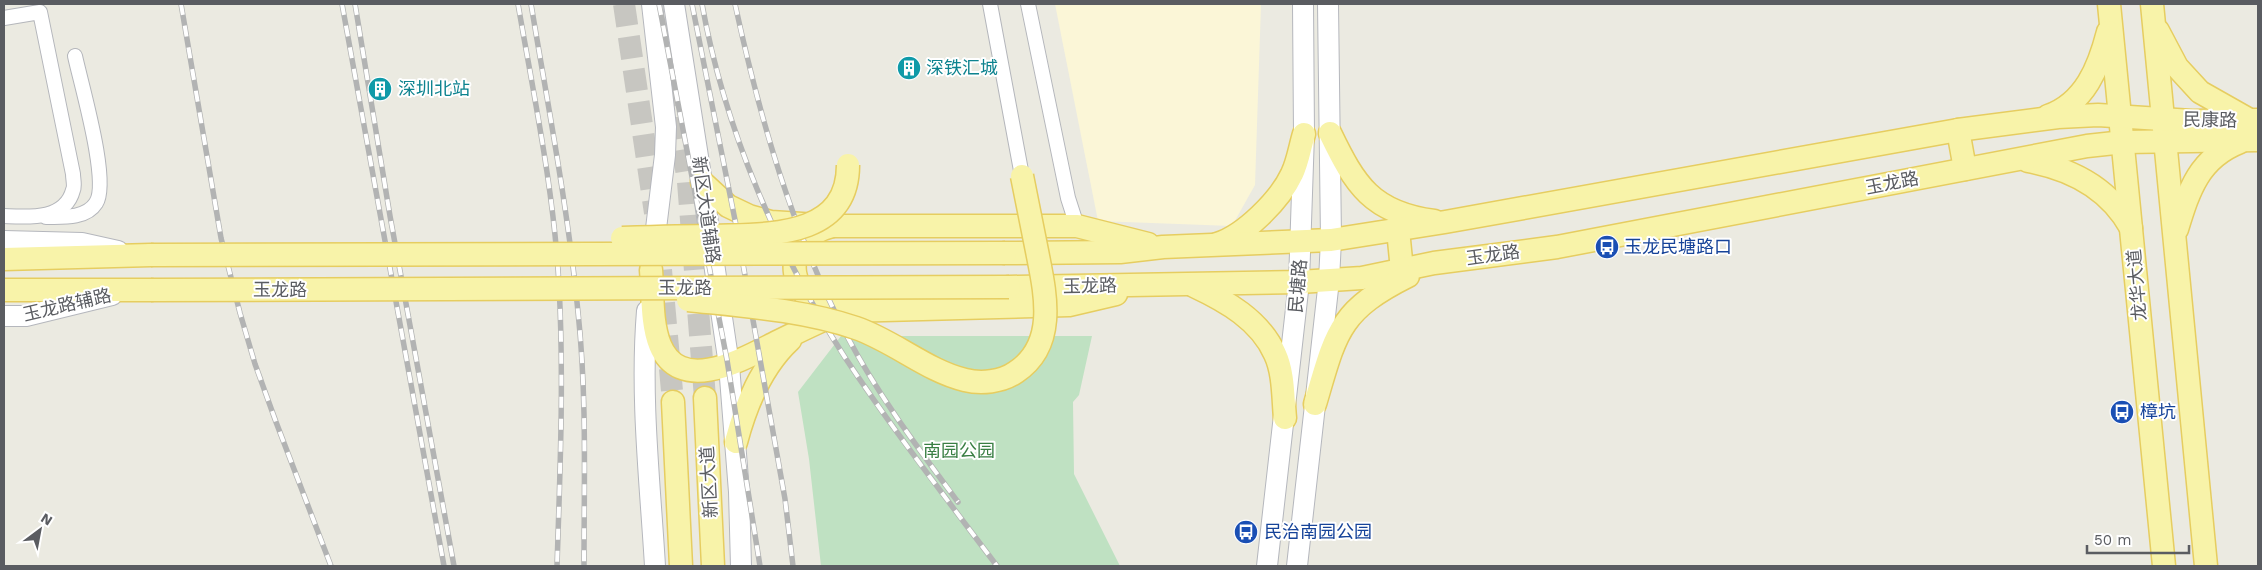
<svg xmlns="http://www.w3.org/2000/svg" width="2262" height="570" font-family="'Work Sans','Noto Sans SC',sans-serif">
	<style>
		.commercial { fill: #fbf6d7 }
		.green { fill: #bfe1c2 }
		.lines { fill: none; stroke-linecap: round; stroke-linejoin: round }
		.primary-tunnel { stroke: #c7c6c1; stroke-width: 22; stroke-dasharray: 22 11; stroke-linecap: butt }
		.street-casing { stroke: #b4b6bb; stroke-width: 16 }
		.secondary-casing { stroke: #b5b7bd; stroke-width: 22 }
		.primary-casing { stroke: #e6cd60; stroke-width: 25 }
		.street { stroke: #fff; stroke-width: 14 }
		.secondary { stroke: #fff; stroke-width: 20 }
		.primary { stroke: #f8f3a9; stroke-width: 22 }
		.rail-casing { stroke: #b2b3b3; stroke-width: 5.5 }
		.rail { stroke: #fff; stroke-width: 4; stroke-dasharray: 11; stroke-linecap: butt }
		.primary-bridge-casing { stroke: #e6cd60; stroke-width: 25; stroke-linecap: butt }
		.primary-bridge { stroke: #f8f3a9; stroke-width: 22 }
		.labels { text-anchor: middle; stroke-width: 4; stroke-linejoin: round; paint-order: stroke }
		.culture-label { font-size: 18px; fill: #0d838f; stroke: #fff; text-anchor: start }
		.street-label { font-size: 18px; fill: #5a5c61; stroke: #fff }
		.transit-label { font-size: 18px; fill: #164399; stroke: #fff; text-anchor: start }
		.park-label { font-size: 18px; fill: #3a7f44; stroke: #fff }
	</style>
	<rect width="100%" height="100%" fill="#ebeae1"/>
	<path class="commercial" d="M1055,4H1261L1255,185L1232,226L1098,221Z"/>
	<path class="green" d="M841,336H1092L1079,395L1073,402L1074,474L1120,566H821L809,459L798,392Z"/>
	<g class="lines">
		<g class="primary-tunnel">
			<path d="M624,4L655,213"/>
			<path d="M663,19L688,182L705,398"/>
			<path d="M661,270L673,402"/>
		</g>
		<g class="street-casing">
			<g id="street">
				<path d="M990,4L1022,176"/>
				<path d="M1028,4L1068,198L1077,226"/>
				<path d="M4,18L40,12L73,174C73,179 75,186 73,190C65,221 27,217 4,216"/>
				<path d="M46,217C62,217 86,219 96,203C110,182 81,84 75,56"/>
			</g>
		</g>
		<g class="secondary-casing">
			<g id="secondary">
				<path d="M652,4L666,127L665,155L653,253"/>
				<path d="M674,4L702,182L729,365L739,492L741,566"/>
				<path d="M4,241L82,243L118,251"/>
				<path d="M647,311C640,396 650,482 655,566"/>
				<path d="M4,316H26L112,295"/>
				<path d="M1267,566L1299,282L1304,134L1303,4"/>
				<path d="M1297,566L1329,280L1331,240L1328,4"/>
			</g>
		</g>
		<g class="primary-casing">
			<g id="primary">
				<path d="M2109,4L2164,566"/>
				<path d="M2152,4L2206,566"/>
				<path d="M2158,31L2177,67L2200,92L2246,118"/>
				<path d="M2048,116C2085,103 2099,67 2108,32"/>
				<path d="M1958,130L1965,169"/>
				<path d="M1330,133C1355,185 1372,213 1434,221"/>
				<path d="M2028,161C2072,169 2109,188 2131,228"/>
				<path d="M702,182L728,206L749,216L771,222L833,226H1077L1148,244"/>
				<path d="M832,226C775,240 786,310 846,311L1069,305L1116,294"/>
				<path d="M2177,229C2189,190 2199,158 2240,142"/>
				<path d="M1398,230L1402,270"/>
				<path d="M1217,244C1244,236 1280,200 1292,174C1298,162 1300,147 1304,134"/>
				<path d="M1005,253L1120,252L1163,247L1331,240L1445,222L1958,130L2058,117L2098,115L2192,121L2258,120"/>
				<path d="M4,259L151,255"/>
				<path d="M651,270C653,294 651,323 660,345C681,396 745,358 777,342C796,333 815,323 835,315"/>
				<path d="M1194,286C1226,301 1260,320 1275,354C1284,373 1283,397 1285,418"/>
				<path d="M1009,287L1299,282L1362,278L1434,263L1557,247L2087,146L2124,142L2258,140"/>
				<path d="M4,290H151"/>
				<path d="M705,398L713,566"/>
				<path d="M673,402L681,566"/>
				<path d="M1315,404C1336,333 1338,311 1408,276"/>
				<path d="M736,442C746,404 761,367 790,340"/>
			</g>
		</g>
		<use href="#street" class="street"/>
		<use href="#secondary" class="secondary"/>
		<use href="#primary" class="primary"/>
		<g class="rail-casing">
			<g id="rail">
				<path d="M181,4L221,238L240,313L255,364L276,422L331,566"/>
				<path d="M342,4L444,566"/>
				<path d="M355,4L390,216L454,566"/>
				<path d="M518,4C534,97 554,191 559,285C564,379 560,473 557,566"/>
				<path d="M531,4C548,106 568,209 578,312C587,396 584,482 584,566"/>
				<path d="M659,4L727,360L760,566"/>
				<path d="M692,4L736,225L785,499L793,566"/>
				<path d="M702,4C724,127 778,254 846,359C893,430 946,498 997,566"/>
				<path d="M735,4C760,119 792,231 847,336C878,395 918,448 958,502"/>
			</g>
		</g>
		<use href="#rail" class="rail"/>
		<g class="primary-bridge-casing">
			<g id="primary-bridge">
				<path d="M622,238C653,237 684,236 714,236C766,234 848,239 848,165"/>
				<path d="M151,255L1005,253"/>
				<path d="M151,290L1009,287"/>
				<path d="M688,300C744,306 803,310 856,328C894,341 927,371 965,380C981,384 1002,382 1016,372C1058,344 1045,292 1037,251C1032,226 1027,201 1022,176"/>
			</g>
		</g>
		<use href="#primary-bridge" class="primary-bridge"/>
	</g>
	<defs>
		<g id="building-disc" transform="scale(1.25)"><circle r="9.5" fill="#0f9aa8" stroke="#fff"/><path d="M-4-6H4V6H1V3H-1V6H-4ZM-2.5-4.3h1.7v1.8h-1.7ZM.8-4.3h1.7v1.8H.8ZM-2.5-1h1.7V.8h-1.7ZM.8-1h1.7V.8H.8Z" fill="#fff"/></g>
		<g id="bus-disc" transform="scale(1.25)"><circle r="9.5" fill="#1a4fb4" stroke="#fff"/><path d="M-5-6H5V4H4V6H2V4H-2V6H-4V4H-5ZM-3.5-4V0h7V-4ZM-3.5 1.2v1.5H-2V1.2ZM2 1.2v1.5H3.5V1.2Z" fill="#fff"/></g>
	</defs>
	<g fill-rule="evenodd">
		<use href="#building-disc" x="909" y="68"/>
		<use href="#building-disc" x="380" y="89"/>
		<use href="#bus-disc" x="1607" y="247"/>
		<use href="#bus-disc" x="2122" y="412"/>
		<use href="#bus-disc" x="1246" y="532"/>
	</g>
	<g class="labels">
		<g class="culture-label">
			<text x="926" y="74">深铁汇城</text>
			<text x="398" y="95">深圳北站</text>
		</g>
		<g class="street-label">
			<text transform="translate(2210 120) rotate(1)" y="6">民康路</text>
			<text transform="translate(1892 183) rotate(-11)" y="6">玉龙路</text>
			<text transform="translate(706 210) rotate(82)" y="6">新区大道辅路</text>
			<text transform="translate(1493 255) rotate(-8)" y="6">玉龙路</text>
			<text transform="translate(2137 285) rotate(-95)" y="6">龙华大道</text>
			<text transform="translate(1090 286) rotate(-1)" y="6">玉龙路</text>
			<text transform="translate(1298 286) rotate(-85)" y="6">民塘路</text>
			<text x="685" y="294">玉龙路</text>
			<text x="280" y="296">玉龙路</text>
			<text transform="translate(67 305) rotate(-13)" y="6">玉龙路辅路</text>
			<text transform="translate(709 482) rotate(-93)" y="6">新区大道</text>
		</g>
		<g class="transit-label">
			<text x="1624" y="253">玉龙民塘路口</text>
			<text x="2140" y="418">樟坑</text>
			<text x="1264" y="538">民治南园公园</text>
		</g>
		<g class="park-label">
			<text x="959" y="457">南园公园</text>
		</g>
	</g>
	<rect width="2262" height="570" fill="none" stroke="#5a5c61" stroke-width="10"/>
	<g transform="translate(40 530) rotate(32)" stroke="#ffffff" stroke-width="4" paint-order="stroke">
	<path d="M0-4L9 19L0 12L-9 19Z" fill="#5a5c61"/>
	<text y="-8" font-size="14" font-weight="bold" text-anchor="middle" fill="#5a5c61">N</text>
	</g>
	<path d="M2087 545v8h102v-8" fill="none" stroke="#5a5c61" stroke-width="2.5"/>
	<text x="2094" y="545" font-size="15" fill="#5a5c61" stroke="#ffffff" stroke-width="4" paint-order="stroke">50 m</text>
</svg>
